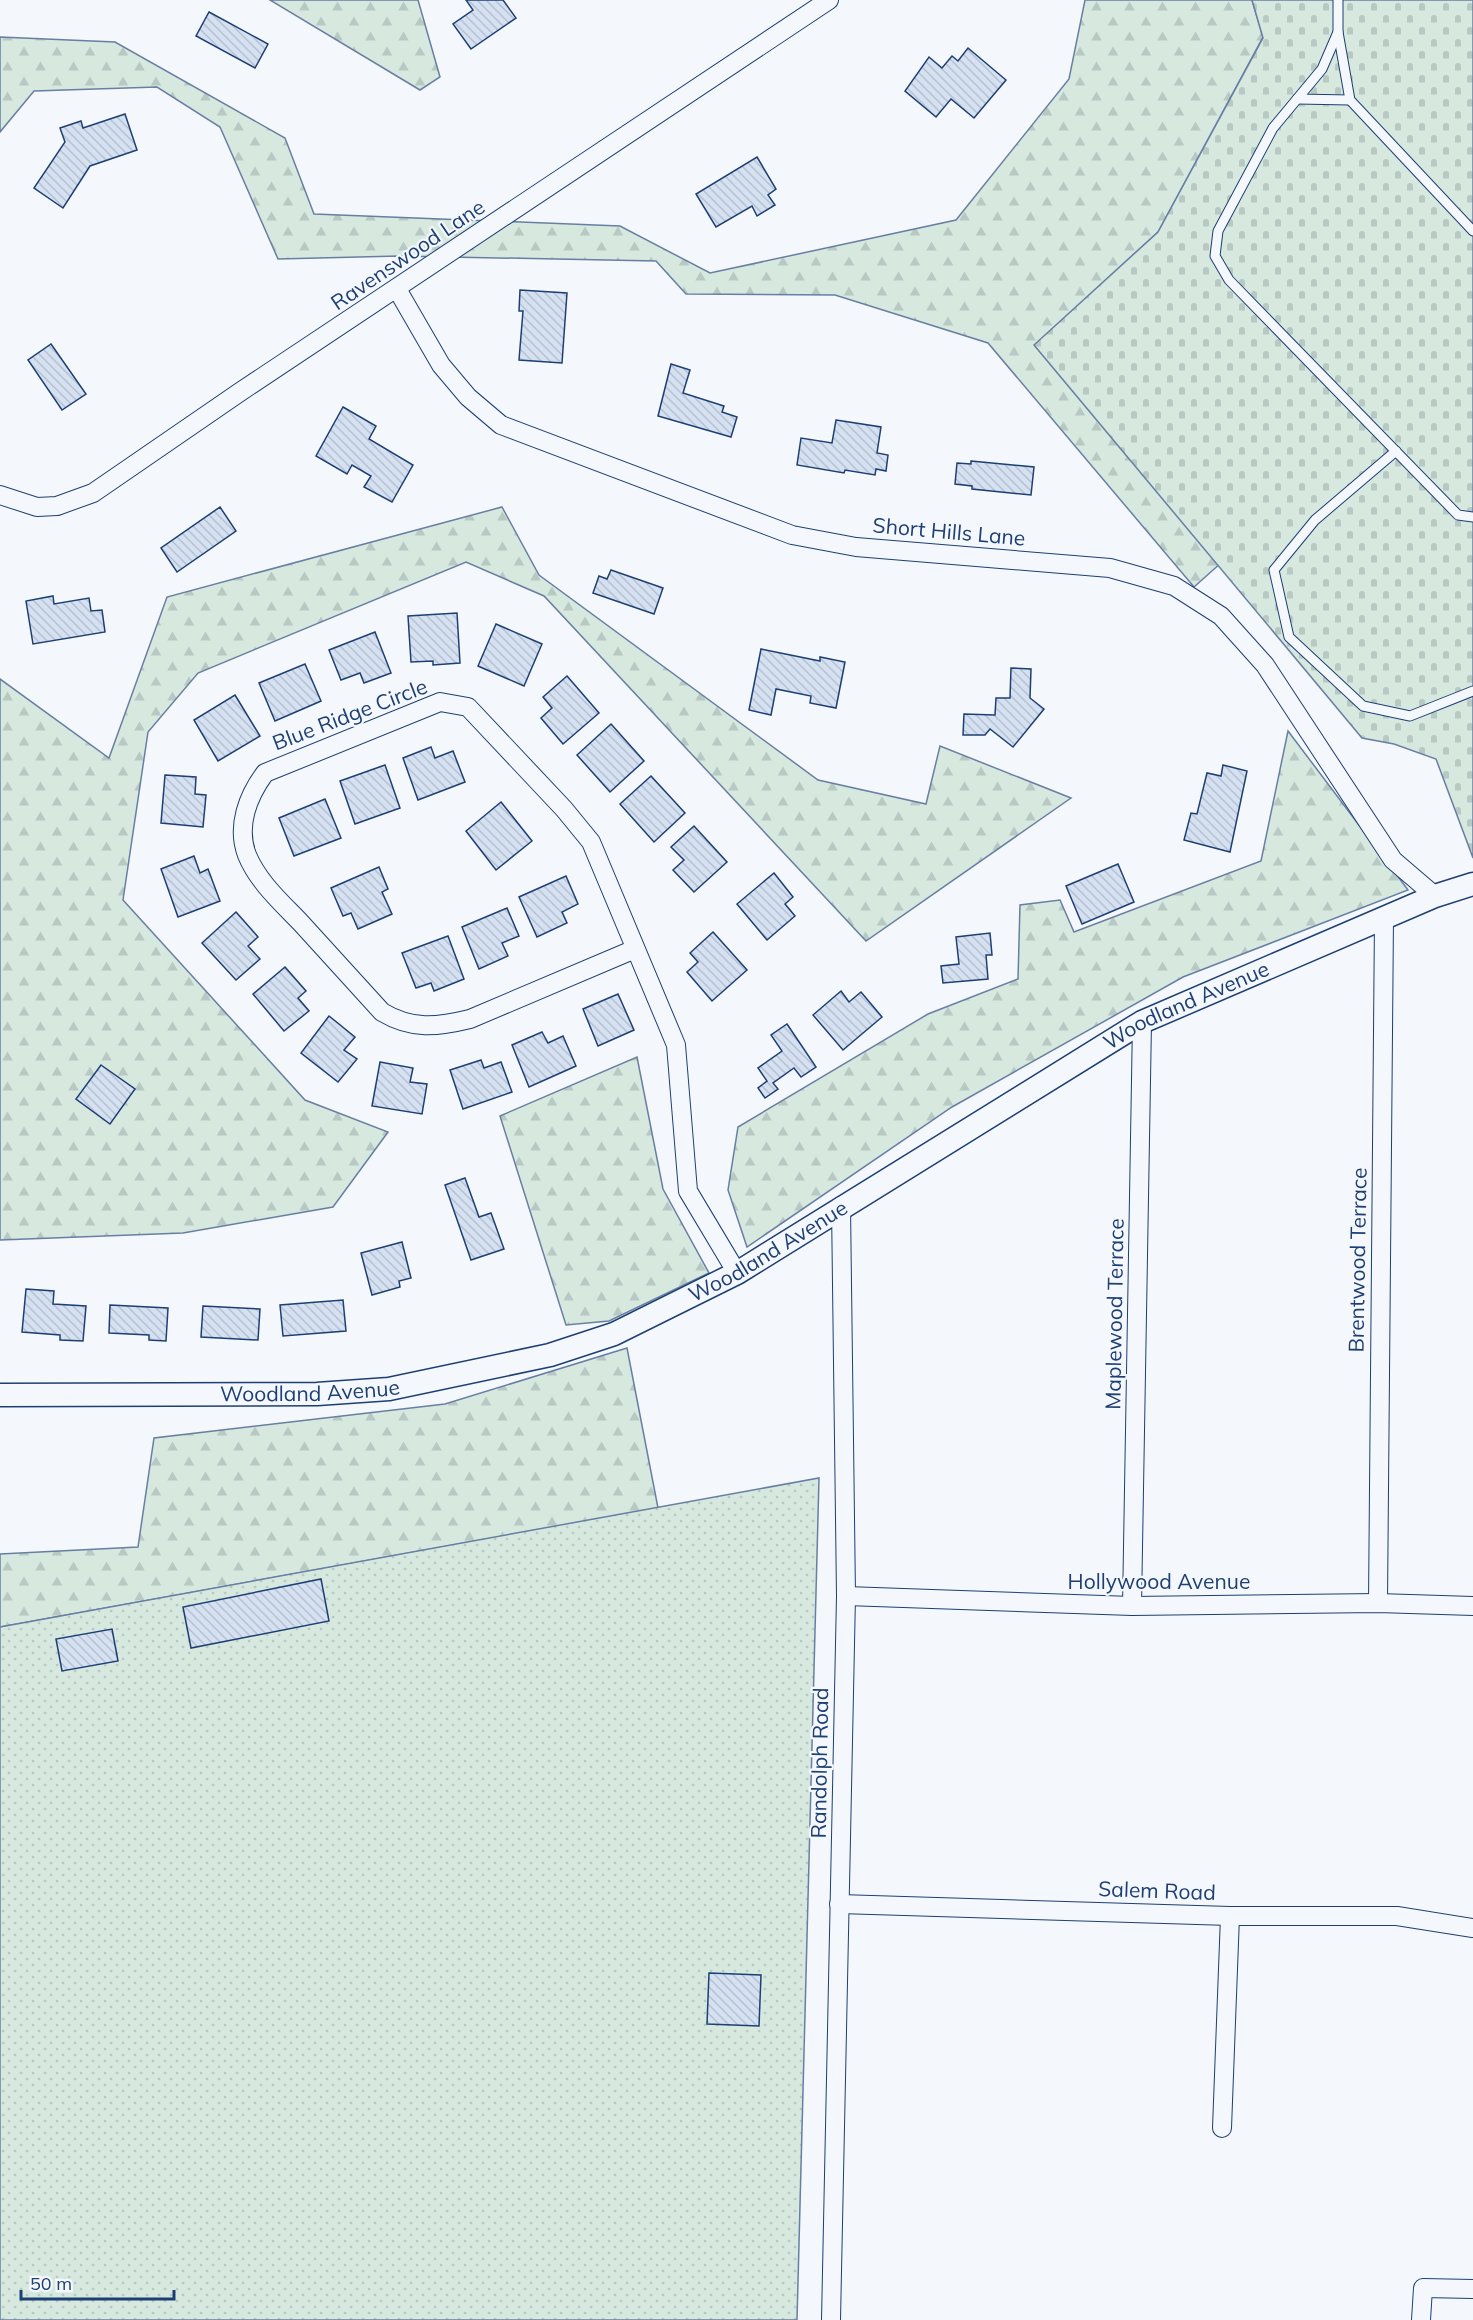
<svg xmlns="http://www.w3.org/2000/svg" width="1473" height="2320" font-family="Mulish,sans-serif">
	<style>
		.forest { fill: url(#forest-firs); stroke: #687fa3; stroke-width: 1.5 }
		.cemetery { fill: url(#cemetery-stones); stroke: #687fa3; stroke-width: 1.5 }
		.park { fill: url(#park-dots); stroke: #687fa3; stroke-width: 1.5 }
		.building { fill: url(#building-back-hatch); stroke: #1d3f73; stroke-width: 1.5 }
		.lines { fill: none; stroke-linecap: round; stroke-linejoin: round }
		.service-casing { stroke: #1d3f73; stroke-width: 11 }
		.minor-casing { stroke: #1d3f73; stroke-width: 20 }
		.tertiary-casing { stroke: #1d3f73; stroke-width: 25 }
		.service { stroke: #f4f7fb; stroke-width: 9 }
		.minor { stroke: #f4f7fb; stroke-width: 18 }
		.tertiary { stroke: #f4f7fb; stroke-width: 22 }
		.labels { text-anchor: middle; stroke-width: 4.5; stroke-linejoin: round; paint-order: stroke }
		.street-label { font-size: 21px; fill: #1d3f73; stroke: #f4f7fb }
	</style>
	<defs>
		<pattern id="forest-firs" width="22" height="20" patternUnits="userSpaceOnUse" patternTransform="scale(1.5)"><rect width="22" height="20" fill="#d7e8df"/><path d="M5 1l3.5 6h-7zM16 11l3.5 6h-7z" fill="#b8c8c3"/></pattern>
		<pattern id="cemetery-stones" width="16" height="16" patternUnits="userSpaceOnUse" patternTransform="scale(1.5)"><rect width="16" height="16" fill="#d7e8df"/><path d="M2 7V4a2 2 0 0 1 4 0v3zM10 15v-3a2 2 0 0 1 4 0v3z" fill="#b8c8c3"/></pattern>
		<pattern id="park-dots" width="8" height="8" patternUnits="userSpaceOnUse" patternTransform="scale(1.5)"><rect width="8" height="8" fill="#d7e8df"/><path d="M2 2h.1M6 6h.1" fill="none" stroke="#b8c8c3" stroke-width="1.8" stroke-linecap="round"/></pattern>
		<pattern id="building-back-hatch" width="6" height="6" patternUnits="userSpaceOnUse" patternTransform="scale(1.5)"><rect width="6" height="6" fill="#d5e0f0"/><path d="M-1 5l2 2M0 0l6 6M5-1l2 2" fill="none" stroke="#b6c1d1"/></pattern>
	</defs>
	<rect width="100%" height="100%" fill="#f4f7fb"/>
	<g class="forest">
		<path d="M270,0H418L440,77L420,90Z"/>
		<path d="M1085,0H1252L1263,37L1158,232L1035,345L1231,554L1194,587L988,343L835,295L686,294L656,261L399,256L278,259L220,127L157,87L34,91L0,132V37L115,42L285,138L314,214L620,226L710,273L956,220L1069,79Z"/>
		<path d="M502,507L539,575L818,780L926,804L940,746L1071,798L866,941L544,596L466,562L198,673L148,732L123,900L305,1100L388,1132L333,1207L183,1233L0,1240V679L109,758L167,597Z"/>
		<path d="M1288,731L1408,890L1183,977L952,1107L747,1247L728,1190L738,1127L928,1014L1018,979L1020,905L1060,900L1074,932L1261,861Z"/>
		<path d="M637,1057L663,1189L709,1273L609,1321L566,1325L500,1116Z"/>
		<path d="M627,1348L658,1508L0,1627V1554L138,1547L154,1438L445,1404Z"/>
	</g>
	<path class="cemetery" d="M1252,0H1473V858L1436,759L1394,744L1362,738L1034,345L1158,232L1263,38Z"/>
	<path class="park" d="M819,1478L797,2320H0V1627Z"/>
	<g class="building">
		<path d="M466,0H503L516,18L471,49L453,24L473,10Z"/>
		<path d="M209,12L268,44L255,68L196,36Z"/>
		<path d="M968,48L1006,80L974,118L951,99L936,117L905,91L929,57L942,68L952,56L958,61Z"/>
		<path d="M125,114L137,150L90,166L63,208L34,188L65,142L60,128L81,121L83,128Z"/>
		<path d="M757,157L776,189L768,195L775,205L757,216L752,206L716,227L696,194Z"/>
		<path d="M520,290L567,293L562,363L519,360L523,311H519Z"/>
		<path d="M51,344L86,394L62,410L28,360Z"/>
		<path d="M671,364L690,370L683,393L724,406L722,412L737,417L731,437L658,416Z"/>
		<path d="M343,407L376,426L369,439L413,465L392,502L364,487L371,476L352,465L347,474L316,456Z"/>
		<path d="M836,420L881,427L877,453L888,455L886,471L876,469L875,475L845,470L844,473L797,465L801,438L832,443Z"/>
		<path d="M971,461L1034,467L1031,495L972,489V486L955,484L957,463L971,464Z"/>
		<path d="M220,507L236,531L177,572L161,548Z"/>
		<path d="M611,570L663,588L654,614L593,593L599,576L607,579Z"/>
		<path d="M53,596L54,604L89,598L91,611L102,610L105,632L33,644L26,601Z"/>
		<path d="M457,613L460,663L433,665V661L411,662L408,616Z"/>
		<path d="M496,624L542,644L524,686L478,666Z"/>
		<path d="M375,632L391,673L364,683L360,673L341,680L329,650Z"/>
		<path d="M761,649L820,661V657L845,662L836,708L810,703L811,696L776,689L771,715L749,710Z"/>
		<path d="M305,664L321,701L275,721L259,683Z"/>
		<path d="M1011,668L1031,669L1030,698L1044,709L1013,747L990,729L985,735H963L964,714L995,715L996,698H1010Z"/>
		<path d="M567,676L599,713L563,744L541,718L552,708L543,697Z"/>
		<path d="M235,695L260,736L218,761L194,720Z"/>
		<path d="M611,724L644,761L610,792L577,755Z"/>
		<path d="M431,747L435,758L453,751L465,782L418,800L403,758Z"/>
		<path d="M385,765L400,808L355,824L340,781Z"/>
		<path d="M1223,765L1247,771L1230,852L1184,840L1191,813L1197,814L1207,773L1221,776Z"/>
		<path d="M165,775L196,777L195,794L206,795L203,827L161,823Z"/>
		<path d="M651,776L685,813L654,842L620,804Z"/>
		<path d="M325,799L341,838L294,856L279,818Z"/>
		<path d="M501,802L532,841L496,870L466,831Z"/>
		<path d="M694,826L727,862L694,892L673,870L684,860L671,847Z"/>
		<path d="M194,856L200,873L208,869L220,901L178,917L161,869Z"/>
		<path d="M1118,864L1134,902L1082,924L1066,886Z"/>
		<path d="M379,867L388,889L382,892L392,914L358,929L351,913L343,916L331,888Z"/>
		<path d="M774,873L793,897L785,904L795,916L767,940L737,904Z"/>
		<path d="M566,876L578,904L562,912L567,923L537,937L519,897Z"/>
		<path d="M507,908L519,936L502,943L508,956L479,969L462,927Z"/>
		<path d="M236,912L258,937L248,946L260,959L236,980L202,943Z"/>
		<path d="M713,932L747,970L712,1001L687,972L698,962L690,953Z"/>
		<path d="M990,933L992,955H986L988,979L943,983L941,966L959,964L956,937Z"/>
		<path d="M448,936L464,979L434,991L431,983L416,988L402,953Z"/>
		<path d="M285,967L306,991L298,998L309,1011L284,1031L253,994Z"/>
		<path d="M841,991L849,1002L861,992L882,1017L843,1050L813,1015Z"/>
		<path d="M618,994L634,1030L598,1046L583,1009Z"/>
		<path d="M329,1016L355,1037L344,1050L357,1059L338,1082L301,1053Z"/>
		<path d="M787,1024L816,1067L801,1077L794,1068L773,1083L778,1089L765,1098L758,1088L767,1081L758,1068L782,1051L771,1035Z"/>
		<path d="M542,1032L548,1043L563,1036L576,1066L529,1087L512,1045Z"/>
		<path d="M481,1060L484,1068L501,1062L512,1092L463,1109L450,1070Z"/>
		<path d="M380,1062L413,1068L410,1082L427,1084L422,1114L372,1106Z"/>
		<path d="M101,1065L135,1089L110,1124L76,1099Z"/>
		<path d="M465,1178L479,1217L491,1213L504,1249L471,1260L445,1185Z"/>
		<path d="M402,1242L411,1278L399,1281L400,1287L372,1295L361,1253Z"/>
		<path d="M26,1289L54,1291L53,1304L86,1306L83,1341L60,1340V1335L22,1332Z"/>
		<path d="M343,1300L346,1331L283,1336L280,1305Z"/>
		<path d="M110,1305L168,1308L166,1341L149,1340V1335L109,1333Z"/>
		<path d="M203,1306L260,1309L258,1340L201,1337Z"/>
		<path d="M321,1579L329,1621L191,1648L183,1607Z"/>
		<path d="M112,1629L118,1661L62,1671L56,1639Z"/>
		<path d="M709,1973L761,1975L759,2026L707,2024Z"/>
	</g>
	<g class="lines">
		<g class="service-casing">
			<g id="service">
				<path d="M1338,0V32L1322,69L1273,128L1218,231L1215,256L1229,280L1458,515L1473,517"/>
				<path d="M1338,32L1350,100L1473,231"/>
				<path d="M1297,99L1350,100"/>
				<path d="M1396,451L1315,520L1274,570L1289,637L1363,706L1410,716L1473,691"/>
			</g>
		</g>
		<g class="minor-casing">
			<g id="minor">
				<path d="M397,289L441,365L468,397L501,425L792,535L856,547L1110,568L1174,586L1221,616L1265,665L1393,860L1435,896"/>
				<path d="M0,495L37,507L57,506L93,493L240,392L829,0"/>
				<path d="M635,949L470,1019C437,1027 412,1030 382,1012C355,982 328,953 301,923C282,903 258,882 247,855C236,826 248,796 265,773L440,702L468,707L564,809L591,842L676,1045L688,1191L737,1273"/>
				<path d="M846,1596L1132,1606L1378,1603L1473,1606"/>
				<path d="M1378,1603L1384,918"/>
				<path d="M1132,1606L1142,1022"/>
				<path d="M839,1904L1230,1916H1397L1473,1928"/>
				<path d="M1222,2128L1230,1916"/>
				<path d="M831,2320L846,1596L841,1206"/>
				<path d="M1421,2320L1423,2288L1473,2289"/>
			</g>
		</g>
		<g class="tertiary-casing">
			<g id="tertiary">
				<path id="s1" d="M0,1395L317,1394L389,1389L550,1355L614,1334L737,1273L1142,1022L1435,896L1473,884"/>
			</g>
		</g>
		<use href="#service" class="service"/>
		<use href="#minor" class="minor"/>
		<use href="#tertiary" class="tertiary"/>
	</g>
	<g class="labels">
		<g class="street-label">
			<text transform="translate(408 255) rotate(-34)" y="7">Ravenswood Lane</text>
			<text transform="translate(949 532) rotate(5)" y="7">Short Hills Lane</text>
			<text transform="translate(350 715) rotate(-21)" y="7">Blue Ridge Circle</text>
			<text dy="7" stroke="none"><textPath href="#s1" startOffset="1282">Woodland Avenue</textPath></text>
			<text dy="7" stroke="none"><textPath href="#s1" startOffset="796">Woodland Avenue</textPath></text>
			<text transform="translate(1358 1260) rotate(-89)" y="7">Brentwood Terrace</text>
			<text transform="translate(1115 1314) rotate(-89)" y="7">Maplewood Terrace</text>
			<text dy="7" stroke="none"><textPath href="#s1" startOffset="310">Woodland Avenue</textPath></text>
			<text x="1159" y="1589">Hollywood Avenue</text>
			<text transform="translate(820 1763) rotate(-89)" y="7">Randolph Road</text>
			<text transform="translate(1157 1891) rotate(2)" y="7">Salem Road</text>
		</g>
	</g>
	<path d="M21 2290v9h153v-9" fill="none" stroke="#1d3f73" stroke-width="3"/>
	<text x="30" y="2290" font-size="18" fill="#1d3f73" stroke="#f4f7fb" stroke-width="4.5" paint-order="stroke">50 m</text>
</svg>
